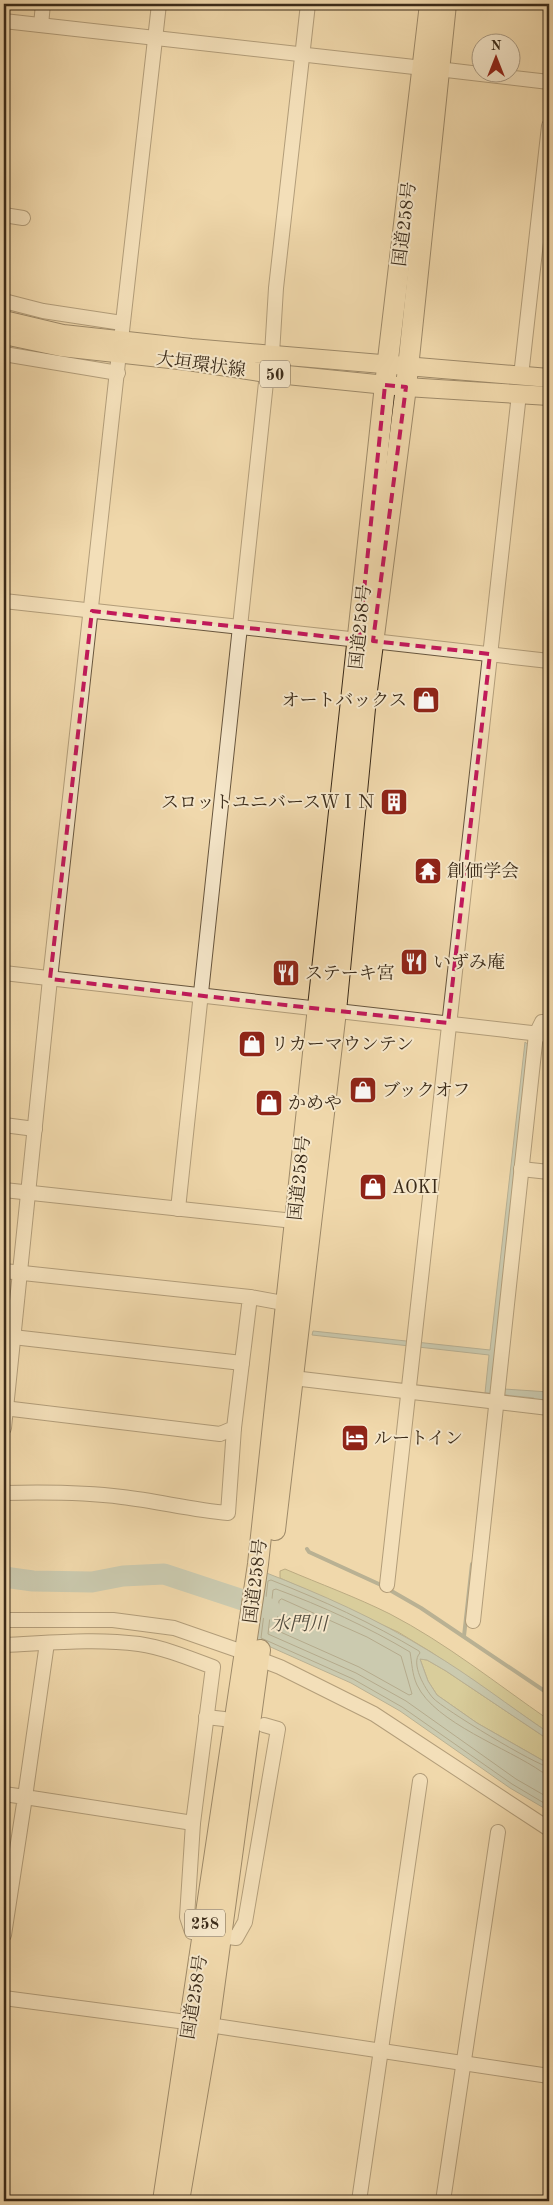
<svg xmlns="http://www.w3.org/2000/svg" width="553" height="2205" font-family="'Old Standard TT','Noto Serif JP',serif">
	<style>
		.green { fill: #bcbe87; stroke: #7c7450 }
		.water { fill: #9eb8b4; stroke: #768076 }
		.lines { fill: none; stroke-linecap: round; stroke-linejoin: round }
		.shore { stroke: #6c7266; stroke-width: 1 }
		.stream { stroke: #768076; stroke-width: 4 }
		.river { stroke: #9eb8b4; stroke-width: 21 }
		.minor-casing { stroke: #68563e; stroke-width: 16 }
		.major-casing { stroke: #3b2b19; stroke-width: 20 }
		.highway-casing { stroke: #3b2b19; stroke-width: 22 }
		.minor { stroke: #f5e6c9; stroke-width: 14 }
		.major { stroke: #f0d8ac; stroke-width: 18 }
		.highway { stroke: #f0d8ac; stroke-width: 20 }
		.marked { fill: none; stroke: #c2185b; stroke-width: 4; stroke-dasharray: 10 6; stroke-linejoin: round }
		.labels { text-anchor: middle; stroke-width: 4; stroke-linejoin: round; paint-order: stroke }
		.shield { fill: #f5e6c9; stroke: #73634e; stroke-width: 1 }
		.shield-label { font-size: 16px; font-weight: bold; fill: #3b2b19 }
		.street-label { font-size: 18px; fill: #3b2b19; stroke: #f5e6c9 }
		.poi-label { font-size: 18px; fill: #3b2b19; stroke: #f5e6c9; text-anchor: start }
		.water-label { font-size: 19px; font-style: italic; fill: #544e40; stroke: #f5e6c9 }
	</style>
	<rect width="100%" height="100%" fill="#f0d8ac"/>
	<filter id="stains"><feTurbulence type="fractalNoise" baseFrequency=".004" numOctaves="4"/><feColorMatrix values="0 0 0 0 .2 0 0 0 0 .09 0 0 0 0 .02 0 0 0 .5 -.17"/></filter>
	<radialGradient id="worn" r=".72"><stop offset=".6" stop-color="#630" stop-opacity="0"/><stop offset="1" stop-color="#630" stop-opacity=".3"/></radialGradient>
	<g class="green">
		<path d="M285,1569C320,1584 356,1597 390,1614C446,1643 497,1684 549,1720V1733L431,1652L398,1632L280,1578V1571Z"/>
		<path d="M420,1659L427,1660L446,1671L549,1740V1764L477,1723L437,1695L428,1681Z"/>
	</g>
	<g class="water">
		<path d="M525,1042L530,1046L504,1389L549,1392V1402L534,1400V1398L485,1393L489,1355L312,1335L313,1331L490,1350Z"/>
		<path d="M264,1572C321,1594 377,1619 429,1651C471,1676 509,1706 549,1733V1740L446,1671L427,1660L420,1659L428,1681L437,1695L477,1723L549,1764V1811L510,1788L400,1711L351,1683L255,1640Z"/>
	</g>
	<g class="lines">
		<g class="shore">
			<path d="M282,1599L367,1637L401,1656L412,1694L409,1695L359,1667L276,1630L279,1601Z"/>
			<path d="M549,1767C537,1766 443,1709 433,1698C425,1689 410,1663 420,1653L419,1651C372,1623 322,1600 271,1580L268,1581L261,1638L353,1679L402,1707L512,1784L549,1806"/>
			<path d="M549,1773L542,1772C508,1748 435,1723 417,1685C412,1674 412,1663 410,1652C368,1627 322,1606 276,1589L273,1590L268,1634L356,1673L406,1701L516,1779L549,1798"/>
		</g>
		<g class="stream">
			<path d="M307,1549L309,1552L381,1585L421,1608L549,1694"/>
			<path d="M464,1636L472,1564"/>
		</g>
		<path class="river" d="M4,1577L33,1581L92,1582L123,1576L164,1574L270,1609"/>
		<g class="minor-casing">
			<g id="minor">
				<path d="M4,21L423,68"/>
				<path d="M41,25L43,4"/>
				<path d="M438,69L549,82"/>
				<path d="M4,215L23,218"/>
				<path d="M4,301L43,311L122,323"/>
				<path d="M121,340L159,4"/>
				<path d="M4,354L118,373"/>
				<path d="M272,354L276,288L308,4"/>
				<path d="M521,376L549,126"/>
				<path d="M4,601L359,640"/>
				<path d="M373,641L549,661"/>
				<path d="M4,973L549,1035"/>
				<path d="M4,1125L35,1129"/>
				<path d="M521,1169L549,1172"/>
				<path d="M4,1190L294,1221"/>
				<path d="M178,1209L267,373"/>
				<path d="M4,1271L250,1297L234,1428L220,1434L4,1408"/>
				<path d="M250,1297L294,1305"/>
				<path d="M4,1336L242,1363"/>
				<path d="M293,1378L549,1408"/>
				<path d="M4,1428L50,979L119,353"/>
				<path d="M4,1493C43,1492 83,1492 122,1497C158,1501 192,1510 228,1513L234,1428"/>
				<path d="M387,1585L519,394"/>
				<path d="M4,1620H113L174,1628L246,1653"/>
				<path d="M473,1621L536,1034L542,1022L549,1023"/>
				<path d="M47,1643L25,1797L193,1823"/>
				<path d="M4,1645C49,1643 95,1638 139,1644C165,1648 189,1658 213,1667L193,1823L187,1917L192,1932L204,1933"/>
				<path d="M259,1659L280,1667L374,1714L549,1829"/>
				<path d="M206,1717L224,1719"/>
				<path d="M4,1794L25,1797L4,1935"/>
				<path d="M221,1936L236,1938L245,1922L278,1729L264,1725"/>
				<path d="M4,1998L209,2025L549,2076"/>
				<path d="M359,2201L420,1781"/>
				<path d="M443,2201L498,1832"/>
			</g>
		</g>
		<g class="major-casing">
			<g id="major">
				<path d="M4,320L63,334L191,348L549,378"/>
				<path d="M4,335L61,347L188,361L267,373L406,387L549,396"/>
			</g>
		</g>
		<g class="highway-casing">
			<g id="highway">
				<path d="M275,1530L336,1011L366,698L406,387L446,4"/>
				<path d="M163,2201L258,1564L385,385L430,4"/>
				<path d="M179,2201L209,2025L260,1650"/>
			</g>
		</g>
		<use href="#minor" class="minor"/>
		<use href="#major" class="major"/>
		<use href="#highway" class="highway"/>
	</g>
	<path d="M0 0H553V2205H0ZM385,385L406,387L373,641L490,654L448,1023L50,979L92,611L359,640Z" fill="#f0d8ac" fill-opacity=".55" fill-rule="evenodd"/>
	<path class="marked" d="M385,385L406,387L373,641L490,654L448,1023L50,979L92,611L359,640Z"/>
	<defs>
		<g id="shop-square" transform="scale(1.4375)"><rect x="-9" y="-9" width="18" height="18" rx="4" fill="#8f2418" stroke="#f5e6c9"/><path d="M-5-2.5h2.3a2.7 3.5 0 0 1 5.4 0H5L5.5 6h-11ZM-1.5-2.5h3a1.5 2.3 0 0 0-3 0Z" fill="#fff"/></g>
		<g id="building-square" transform="scale(1.4375)"><rect x="-9" y="-9" width="18" height="18" rx="4" fill="#8f2418" stroke="#f5e6c9"/><path d="M-4-6H4V6H1V3H-1V6H-4ZM-2.5-4.3h1.7v1.8h-1.7ZM.8-4.3h1.7v1.8H.8ZM-2.5-1h1.7V.8h-1.7ZM.8-1h1.7V.8H.8Z" fill="#fff"/></g>
		<g id="temple-square" transform="scale(1.4375)"><rect x="-9" y="-9" width="18" height="18" rx="4" fill="#8f2418" stroke="#f5e6c9"/><path d="M0-6L5-2H3V0L6.5 2.5H4V6H1.5V3h-3V6H-4V2.5H-6.5L-3 0V-2H-5Z" fill="#fff"/></g>
		<g id="restaurant-square" transform="scale(1.4375)"><rect x="-9" y="-9" width="18" height="18" rx="4" fill="#8f2418" stroke="#f5e6c9"/><path d="M-5-6h1v4h1v-4h1v4h1v-4h1v5L-1.5 .5V6h-2V.5L-5-1ZM5-6V6H3V1.5H1.5Q1.5-4 5-6Z" fill="#fff"/></g>
		<g id="hotel-square" transform="scale(1.4375)"><rect x="-9" y="-9" width="18" height="18" rx="4" fill="#8f2418" stroke="#f5e6c9"/><path d="M-6-4.5h1.5V1H6V5H4.5V3h-9V5H-6ZM-4 0a1.8 1.8 0 1 1 3.6 0ZM.5 0V-2.5h3Q6-2.5 6 0Z" fill="#fff"/></g>
	</defs>
	<g fill-rule="evenodd">
		<use href="#shop-square" x="426" y="700"/>
		<use href="#building-square" x="394" y="802"/>
		<use href="#temple-square" x="428" y="871"/>
		<use href="#restaurant-square" x="414" y="962"/>
		<use href="#restaurant-square" x="286" y="973"/>
		<use href="#shop-square" x="252" y="1044"/>
		<use href="#shop-square" x="363" y="1090"/>
		<use href="#shop-square" x="269" y="1103"/>
		<use href="#shop-square" x="373" y="1187"/>
		<use href="#hotel-square" x="355" y="1438"/>
	</g>
	<g class="labels">
		<g class="shield">
			<rect x="260" y="360.5" width="30" height="27" rx="4"/>
			<rect x="185" y="1909.5" width="40" height="27" rx="4"/>
		</g>
		<g class="shield-label">
			<text x="275" y="380">50</text>
			<text x="205" y="1929">258</text>
		</g>
		<g class="street-label">
			<text transform="translate(404 224) rotate(-83)" y="6">国道258号</text>
			<text transform="translate(201 364) rotate(8)" y="6">大垣環状線</text>
			<text transform="translate(360 627) rotate(-84)" y="6">国道258号</text>
			<text transform="translate(299 1178) rotate(-84)" y="6">国道258号</text>
			<text transform="translate(255 1581) rotate(-83)" y="6">国道258号</text>
			<text transform="translate(194 1997) rotate(-81)" y="6">国道258号</text>
		</g>
		<g class="poi-label">
			<text x="407" y="706" text-anchor="end">オートバックス</text>
			<text x="375" y="808" text-anchor="end">スロットユニバースＷＩＮ</text>
			<text x="447" y="877">創価学会</text>
			<text x="433" y="968">いずみ庵</text>
			<text x="305" y="979">ステーキ宮</text>
			<text x="271" y="1050">リカーマウンテン</text>
			<text x="382" y="1096">ブックオフ</text>
			<text x="288" y="1109">かめや</text>
			<text x="392" y="1193">AOKI</text>
			<text x="374" y="1444">ルートイン</text>
		</g>
		<g class="water-label">
			<text x="299" y="1630">水門川</text>
		</g>
	</g>
	<rect width="553" height="2205" fill="none" stroke="#f0d8ac" stroke-width="20"/>
	<rect x="5" y="5" width="543" height="2195" fill="none" stroke="#3b2b19" stroke-width="2.5"/>
	<rect x="10" y="10" width="533" height="2185" fill="none" stroke="#3b2b19"/>
	<g transform="translate(496 58)"><circle r="24" fill="#f5e6c9" stroke="#ab9b83"/>
	<path d="M0-4L9 19L0 12L-9 19Z" fill="#8f2418"/>
	<text y="-8" font-size="14" font-weight="bold" text-anchor="middle" fill="#3b2b19">N</text>
	</g>
	<rect width="100%" height="100%" filter="url(#stains)"/>
	<rect width="100%" height="100%" fill="url(#worn)"/>
</svg>
